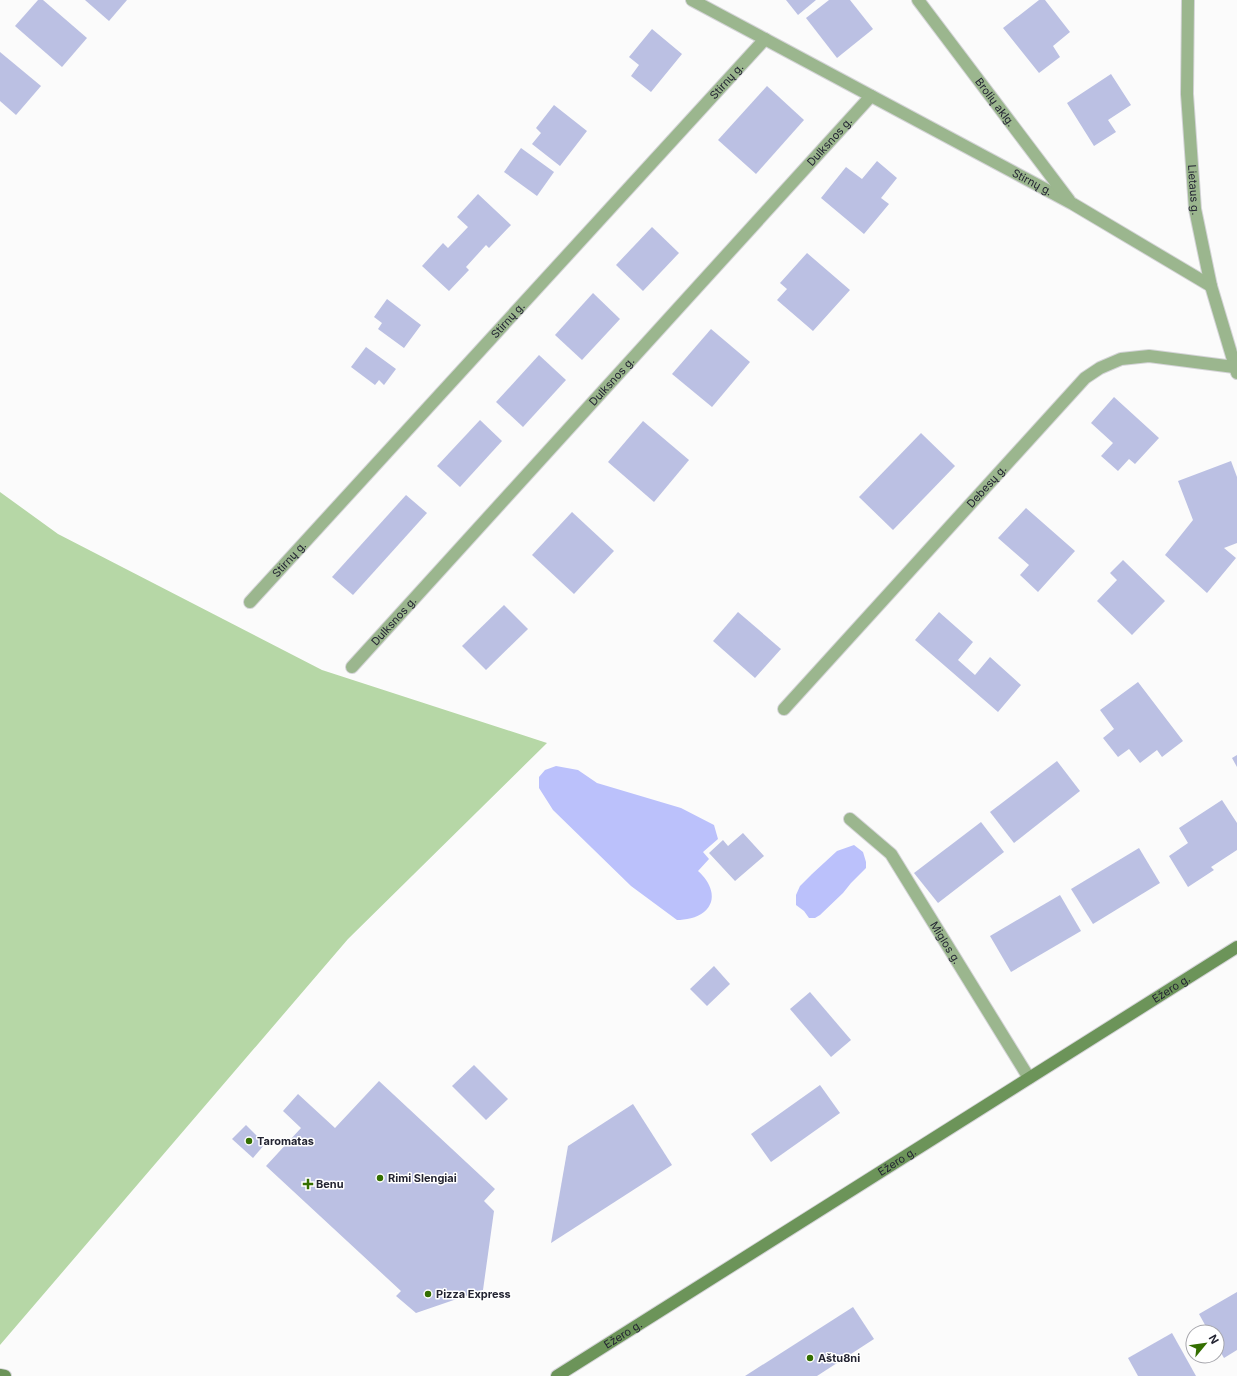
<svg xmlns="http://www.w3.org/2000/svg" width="1237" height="1376" font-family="Inter,sans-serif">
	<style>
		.green { fill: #b6d7a6 }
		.water { fill: #bbc1fb }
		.building { fill: #bbc0e3 }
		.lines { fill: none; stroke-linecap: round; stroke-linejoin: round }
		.street-casing { stroke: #d4d4d7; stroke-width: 14 }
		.secondary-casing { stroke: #d4d4d7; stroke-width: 14 }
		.street { stroke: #9bb68e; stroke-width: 12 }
		.secondary { stroke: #6c9459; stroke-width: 12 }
		.poi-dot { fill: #346f00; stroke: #fff; stroke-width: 1.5 }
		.labels { text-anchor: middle; stroke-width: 3; stroke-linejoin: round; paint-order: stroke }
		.street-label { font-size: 11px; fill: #232432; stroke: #fff }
		.poi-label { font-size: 11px; font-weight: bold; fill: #232432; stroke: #fff; text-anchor: start }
	</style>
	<rect width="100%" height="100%" fill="#fbfbfb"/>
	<path class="green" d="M0,492L58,534L322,670L547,743L348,939L0,1345Z"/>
	<g class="water">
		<path d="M556,766L578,770L597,783L681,808L714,825L718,839L703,852L709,859L698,871C710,881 719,900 704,912C697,918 685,920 677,920L631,886L553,810L539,788V777L545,770Z"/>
		<path d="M854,845L863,852L866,862V868L851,883L843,893L820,915L815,918H809L804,911L796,905V895L800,886L812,874L837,851Z"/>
	</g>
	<g class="building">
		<path d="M38,0H43L87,38L62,67L15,26Z"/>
		<path d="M85,0H127L109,21Z"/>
		<path d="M786,0H816L798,15Z"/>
		<path d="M829,0H850L873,29L837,58L806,18Z"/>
		<path d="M1039,0H1045L1070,32L1053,46L1060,57L1039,73L1003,28Z"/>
		<path d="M652,29L682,54L651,92L631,76L639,65L629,57Z"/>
		<path d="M0,52L41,86L16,115L0,101Z"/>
		<path d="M1111,74L1131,105L1108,120L1116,132L1094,146L1067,103Z"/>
		<path d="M767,86L804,120L756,174L718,140Z"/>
		<path d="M554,105L587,131L560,166L532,144L541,133L536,128Z"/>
		<path d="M521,148L554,172L537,196L504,172Z"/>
		<path d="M877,161L897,178L881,198L889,204L864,234L821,198L846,167L862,179Z"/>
		<path d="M478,194L511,225L489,248L486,245L466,267L469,270L449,291L422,266L443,243L448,248L468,227L457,217Z"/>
		<path d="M652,227L679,253L643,291L616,265Z"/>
		<path d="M807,253L850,290L813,331L777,300L787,289L780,283Z"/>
		<path d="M593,293L620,319L582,360L555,335Z"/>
		<path d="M387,299L421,325L404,348L378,329L382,323L374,317Z"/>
		<path d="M711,329L750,362L712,407L672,374Z"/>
		<path d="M366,347L396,369L384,385L379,380L375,385L351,367Z"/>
		<path d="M539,355L566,380L523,427L496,402Z"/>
		<path d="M1114,397L1159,438L1135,464L1129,459L1118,471L1101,456L1113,443L1091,423Z"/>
		<path d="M480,420L502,441L460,487L437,466Z"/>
		<path d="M643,421L689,460L654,502L608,462Z"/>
		<path d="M921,433L955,466L893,530L859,497Z"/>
		<path d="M1231,461L1237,477V543L1224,548L1236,558L1207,593L1165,555L1193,520L1178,481Z"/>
		<path d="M406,495L427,513L353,595L332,577Z"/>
		<path d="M1026,508L1075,551L1038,592L1020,575L1029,565L998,538Z"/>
		<path d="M572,512L614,551L574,594L532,555Z"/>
		<path d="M1123,560L1165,601L1132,635L1097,601L1117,580L1110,573Z"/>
		<path d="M504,605L528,629L486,670L462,646Z"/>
		<path d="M738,612L781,649L755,678L713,641Z"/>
		<path d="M939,612L973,642L958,660L975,675L990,657L1021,685L998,712L915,640Z"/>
		<path d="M1138,682L1183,741L1162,757L1157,750L1140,763L1129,749L1118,757L1103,738L1114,729L1100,710Z"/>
		<path d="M1237,755V767L1232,758Z"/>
		<path d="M1057,761L1080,791L1014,843L990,812Z"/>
		<path d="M1222,800L1237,823V850L1211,867L1214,870L1188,887L1169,856L1188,843L1179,828Z"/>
		<path d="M981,822L1004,852L938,903L914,873Z"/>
		<path d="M743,833L764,856L735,881L709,853L723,840L728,846Z"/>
		<path d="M1139,848L1160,883L1093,924L1071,889Z"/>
		<path d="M1060,895L1081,931L1011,972L990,936Z"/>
		<path d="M714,966L730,984L707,1006L690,989Z"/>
		<path d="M810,992L851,1040L831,1057L790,1009Z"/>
		<path d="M474,1065L508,1099L486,1120L452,1086Z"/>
		<path d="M379,1081L495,1189L484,1201L494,1211L483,1290L416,1313L396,1296L401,1291L266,1166L301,1128L283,1111L298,1094L335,1128Z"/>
		<path d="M820,1085L840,1113L771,1162L751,1134Z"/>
		<path d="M633,1104L672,1165L551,1243L568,1146Z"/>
		<path d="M246,1125L265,1144L253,1158L232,1139Z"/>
		<path d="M1237,1292V1350L1224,1358L1217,1346V1332H1209L1199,1314Z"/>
		<path d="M853,1307L874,1339L817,1376H745Z"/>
		<path d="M1172,1333L1196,1376H1138L1128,1358Z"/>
	</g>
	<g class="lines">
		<g class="street-casing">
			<g id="street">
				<path id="s1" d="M692,0L1073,204L1211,286"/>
				<path id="s2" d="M918,0L1069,200"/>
				<path id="s3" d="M1188,0L1187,94L1195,209L1211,286L1237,373"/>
				<path id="s4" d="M250,602L765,39"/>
				<path id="s5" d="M352,667L871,96"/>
				<path id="s6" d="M784,709L1085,378L1100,368L1121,359L1149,356L1234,367"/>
				<path id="s7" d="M850,819L891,854L1029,1078"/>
			</g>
		</g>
		<g class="secondary-casing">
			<g id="secondary">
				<path d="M0,1375L5,1376"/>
				<path id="s8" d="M557,1376L1237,947"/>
			</g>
		</g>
		<use href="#street" class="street"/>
		<use href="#secondary" class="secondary"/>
	</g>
	<g class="poi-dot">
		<circle cx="249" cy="1141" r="4"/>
		<circle cx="380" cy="1178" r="4"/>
		<path d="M306 1178h4v4h4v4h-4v4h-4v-4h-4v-4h4z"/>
		<circle cx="428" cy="1294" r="4"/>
		<circle cx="810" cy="1358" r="4"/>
	</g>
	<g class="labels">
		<g class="street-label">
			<text dy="4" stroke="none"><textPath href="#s4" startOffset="706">Stirnų g.</textPath></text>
			<text dy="4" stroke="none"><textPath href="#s2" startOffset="128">Brolių aklg.</textPath></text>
			<text dy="4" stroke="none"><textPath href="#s5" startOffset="710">Dulksnos g.</textPath></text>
			<text dy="4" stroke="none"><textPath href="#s1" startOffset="386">Stirnų g.</textPath></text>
			<text dy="4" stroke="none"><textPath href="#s3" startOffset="190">Lietaus g.</textPath></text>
			<text dy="4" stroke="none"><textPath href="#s4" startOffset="382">Stirnų g.</textPath></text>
			<text dy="4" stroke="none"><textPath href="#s5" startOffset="386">Dulksnos g.</textPath></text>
			<text dy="4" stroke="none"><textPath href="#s6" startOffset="301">Debesų g.</textPath></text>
			<text dy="4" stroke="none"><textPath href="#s4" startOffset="58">Stirnų g.</textPath></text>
			<text dy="4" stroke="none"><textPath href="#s5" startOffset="62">Dulksnos g.</textPath></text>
			<text dy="4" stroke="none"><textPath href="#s7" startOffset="158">Miglos g.</textPath></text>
			<text dy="4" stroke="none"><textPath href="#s8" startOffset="726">Ežero g.</textPath></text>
			<text dy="4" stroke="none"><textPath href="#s8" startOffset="402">Ežero g.</textPath></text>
			<text dy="4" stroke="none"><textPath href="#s8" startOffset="78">Ežero g.</textPath></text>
		</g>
		<g class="poi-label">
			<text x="257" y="1145">Taromatas</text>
			<text x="388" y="1182">Rimi Slengiai</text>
			<text x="316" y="1188">Benu</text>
			<text x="436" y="1298">Pizza Express</text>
			<text x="818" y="1362">Aštu8ni</text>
		</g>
	</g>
	<g transform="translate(1205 1344) rotate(61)"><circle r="19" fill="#ffffff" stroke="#a7a7ad"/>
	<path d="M0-3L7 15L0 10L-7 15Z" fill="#346f00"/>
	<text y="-6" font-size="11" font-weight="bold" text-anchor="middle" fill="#232432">N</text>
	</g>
</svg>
